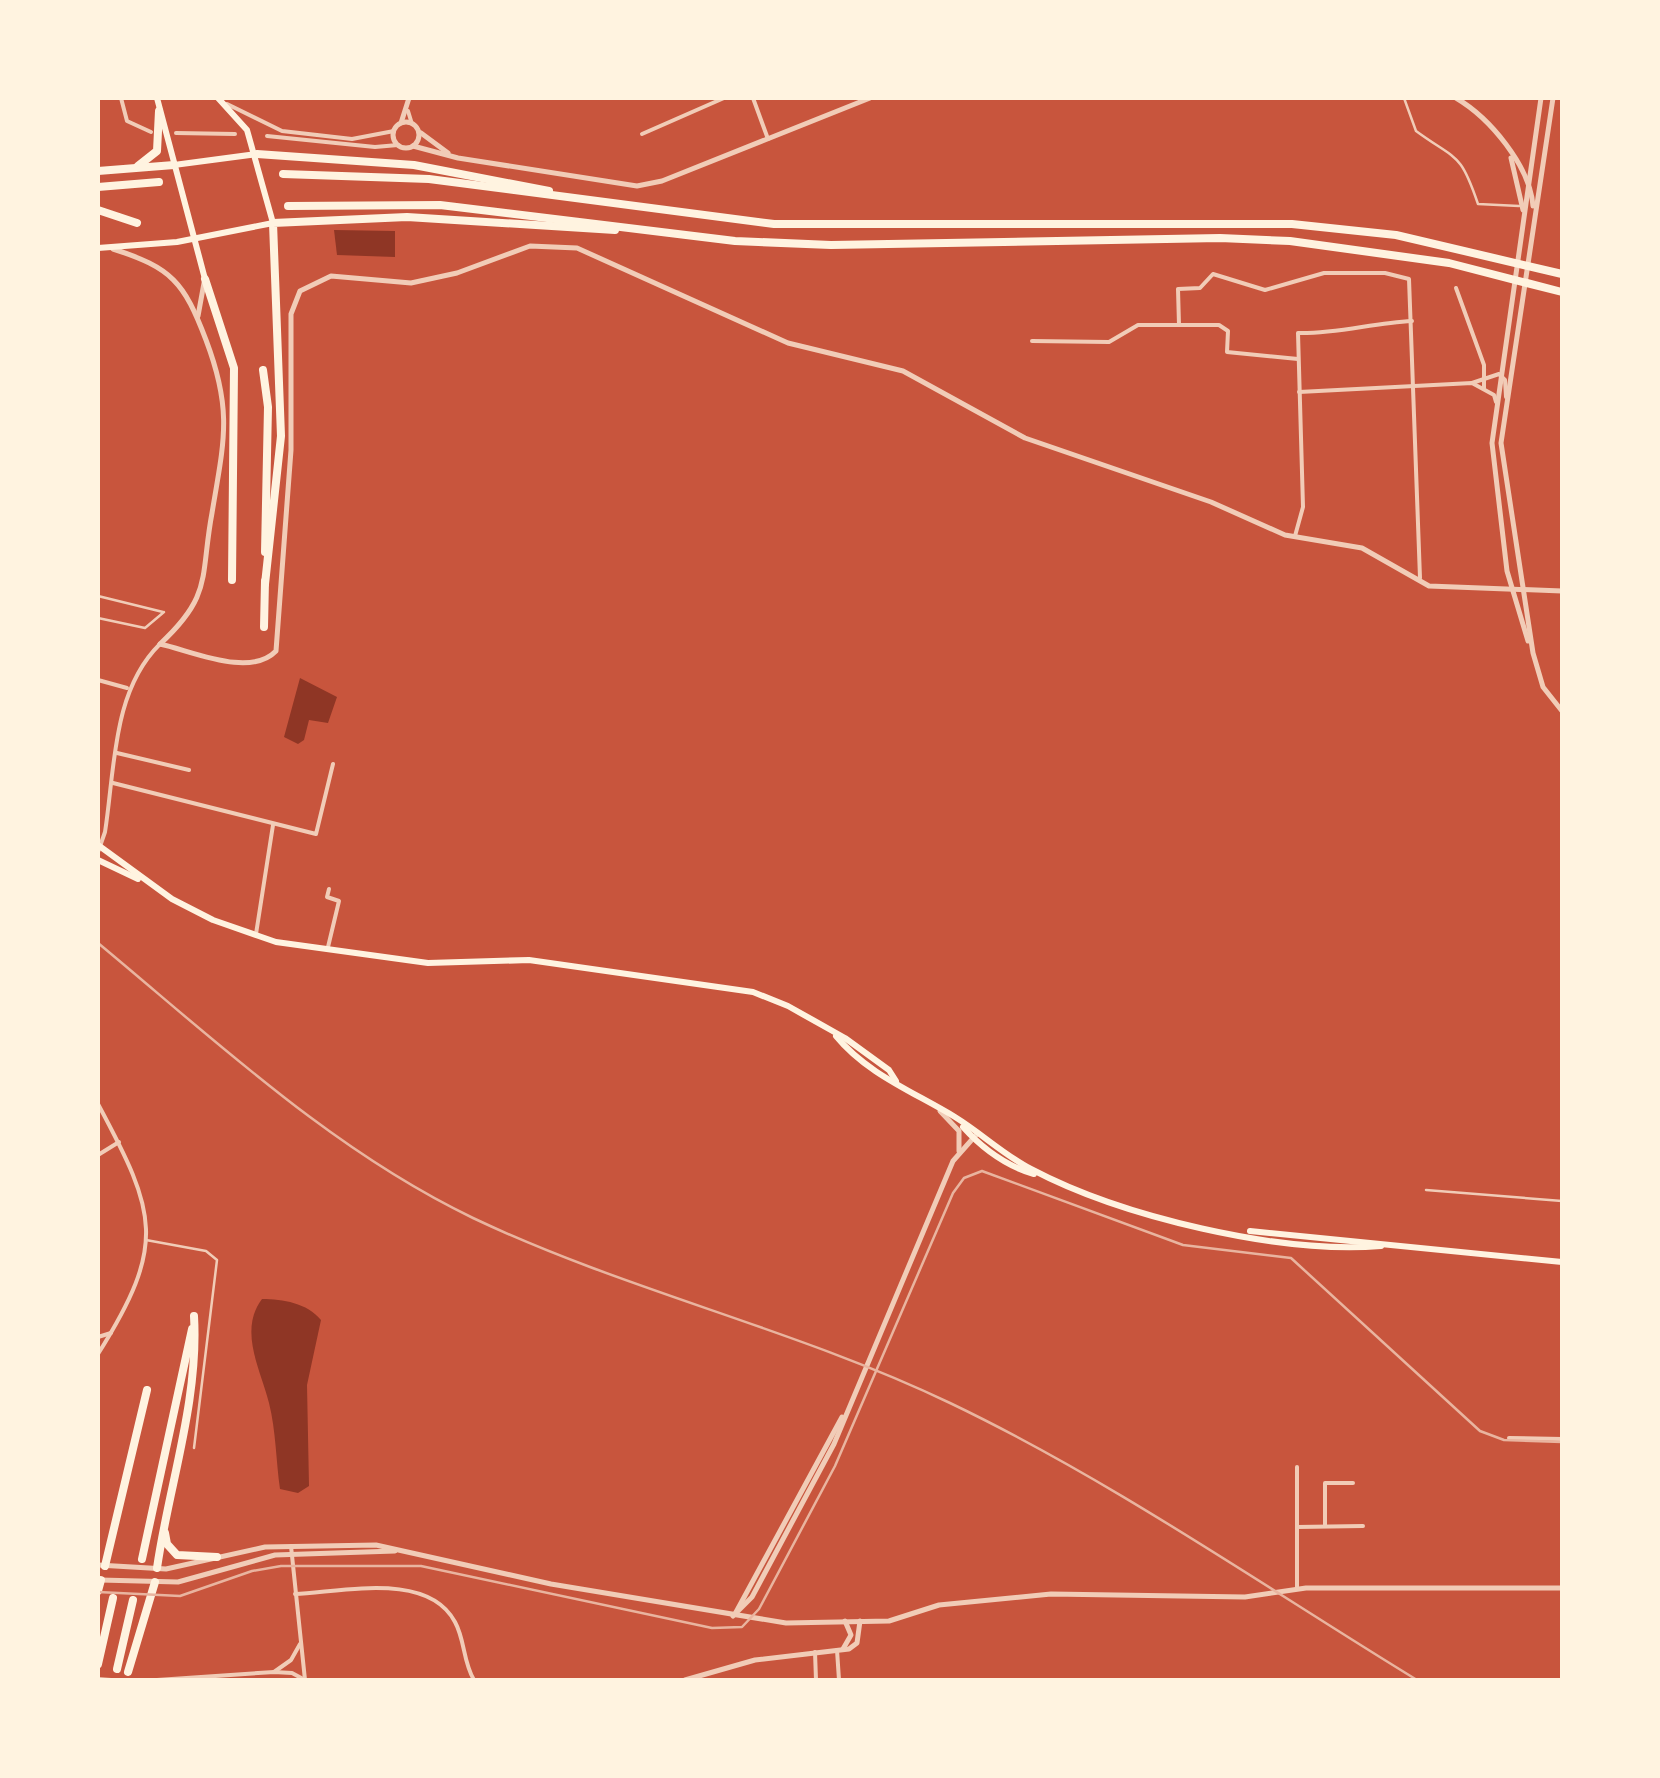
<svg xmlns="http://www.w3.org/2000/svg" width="1660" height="1778" font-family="'Work Sans',sans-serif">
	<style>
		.water { fill: #8f3625 }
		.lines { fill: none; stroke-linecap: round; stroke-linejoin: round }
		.service { stroke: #f1ccb7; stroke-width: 2.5 }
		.minor { stroke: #f1ccb7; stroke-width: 4 }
		.tertiary { stroke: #f1ccb7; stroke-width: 5 }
		.secondary { stroke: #fff3e0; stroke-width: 6 }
		.motorway { stroke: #fff3e0; stroke-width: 8 }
		.tram { stroke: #e9b49f; stroke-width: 2.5 }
		.rail { stroke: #e9b49f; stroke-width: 2.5 }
	</style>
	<rect width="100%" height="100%" fill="#c8553d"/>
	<g class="water">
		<path d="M334,230L395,231V257L337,255Z"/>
		<path d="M300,678L337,697L328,723L309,720L304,740L298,744L284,737Z"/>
		<path d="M262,1299C283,1299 307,1303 321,1320L307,1385L309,1486L298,1493L280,1489C276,1461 276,1431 269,1403C261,1370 238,1331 262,1299Z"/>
	</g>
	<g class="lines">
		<g class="service">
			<path d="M1404,98L1416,131C1457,161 1460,151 1478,204L1519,206"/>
			<path d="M98,596L163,612"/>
			<path d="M98,618L145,628L164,612"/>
			<path d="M1426,1190L1562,1201"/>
			<path d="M146,1240L206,1251L217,1260L194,1448"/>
		</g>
		<g class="minor">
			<path d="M121,98L127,121L151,132"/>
			<path d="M753,98L768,139"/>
			<path d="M227,104L282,131L352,139L394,131"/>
			<path d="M408,111L412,124"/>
			<path d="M176,133L235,134"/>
			<path d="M642,134L724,98"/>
			<path d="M267,136L375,147L398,145"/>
			<path d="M1456,288L1484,365V388"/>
			<path d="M1179,325L1178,289L1200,288L1213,274L1265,290L1324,273H1385L1409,279L1420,578"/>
			<path d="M1032,341L1109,342L1138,325H1219L1228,331L1227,352L1298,359"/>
			<path d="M1472,383L1499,374L1505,380L1506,397"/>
			<path d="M1299,392L1472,383L1494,395L1496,402"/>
			<path d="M1295,536L1303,507L1298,333C1337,334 1372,323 1412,321"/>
			<path d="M98,680L127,688"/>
			<path d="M117,753L189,770"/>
			<path d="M113,783L316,834L333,764"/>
			<path d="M98,852L105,832C115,769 112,691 160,644"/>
			<path d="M256,934L273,825"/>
			<path d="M328,947L339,901L327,897L329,889"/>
			<path d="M98,1104C157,1214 167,1244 98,1354"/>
			<path d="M98,1155L119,1142"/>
			<path d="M98,1337L111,1333"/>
			<path d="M1509,1438L1562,1439"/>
			<path d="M1325,1526V1483H1353"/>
			<path d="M1297,1527L1363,1526"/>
			<path d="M291,1546L305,1680"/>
			<path d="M1297,1589V1467"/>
			<path d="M295,1594C342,1592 428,1571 455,1622C465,1640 463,1662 474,1680"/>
			<path d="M837,1650L839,1680"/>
			<path d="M815,1652L816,1680"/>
			<path d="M274,1672L291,1660L300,1644"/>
			<path d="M98,1679L111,1680"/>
			<path d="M157,1680L274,1672L292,1673L305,1680"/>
		</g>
		<g class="tertiary">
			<path d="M1456,98C1490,118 1530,166 1533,206"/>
			<path d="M1553,98L1501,443L1533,653L1543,687L1562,711"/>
			<circle cx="406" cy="135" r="13"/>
			<path d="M401,123L409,98"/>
			<path d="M421,133L448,153"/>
			<path d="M413,146L458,158L637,186L662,181L870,98"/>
			<path d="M1511,158L1523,210"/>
			<path d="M113,249C172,268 184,282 206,340C233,411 224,441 212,513C200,577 213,595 160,644"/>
			<path d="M198,316L204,283"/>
			<path d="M1528,641L1507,571L1492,443L1541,98"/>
			<path d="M160,644C192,651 250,678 276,651L291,450V314L300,291L331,276L411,283L457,273L530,246L577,248L788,343L903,371L1025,438L1211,502L1285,535L1362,548L1429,586L1562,591"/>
			<path d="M940,1111L959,1131V1151"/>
			<path d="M98,1565L166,1569L265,1547L376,1545L551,1584L786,1623L889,1621L939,1605L1051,1594L1245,1597L1306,1588H1562"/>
			<path d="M100,1580L178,1582L275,1555L395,1551"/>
			<path d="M735,1614L842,1417"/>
			<path d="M733,1616L752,1597L834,1444L953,1161L976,1135"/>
			<path d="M843,1649L851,1635L845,1621"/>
			<path d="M685,1680L755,1660L849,1649L857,1643L860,1621"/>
		</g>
		<g class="secondary">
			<path d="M157,98L205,279"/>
			<path d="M174,165L257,154"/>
			<path d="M98,248L177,242L273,223L247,130L218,98"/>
			<path d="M98,845L172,899L213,920L276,942L428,963L529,960L753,992L788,1006L845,1038L889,1070L896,1081"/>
			<path d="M98,860L138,879"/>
			<path d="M836,1036C867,1074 914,1092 955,1117C981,1133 1004,1155 1031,1169C1122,1217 1279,1254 1381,1246"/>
			<path d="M963,1127C982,1148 1006,1166 1034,1174"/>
			<path d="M1250,1231L1562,1262"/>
		</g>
		<g class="motorway">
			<path d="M257,154L414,165L549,191"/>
			<path d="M138,166L157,151L159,111"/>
			<path d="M98,171L174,165"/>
			<path d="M283,174L429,179L774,224H1292L1396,235L1562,274"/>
			<path d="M98,187L159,182"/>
			<path d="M288,206L440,205L735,241L831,245L1220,238L1290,241L1449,263L1562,292"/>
			<path d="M98,210L137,223"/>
			<path d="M205,279L234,368L232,580"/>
			<path d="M263,370L268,407L265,552"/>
			<path d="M265,584L281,436L273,223L407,217L615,230"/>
			<path d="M264,627L265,581"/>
			<path d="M165,1533L167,1544L177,1555L217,1557"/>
			<path d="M142,1559L192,1329"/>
			<path d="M105,1566L147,1390"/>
			<path d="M157,1568C169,1485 199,1401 194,1316"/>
			<path d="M98,1591L101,1580"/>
			<path d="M98,1664L113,1598"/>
			<path d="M117,1669L133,1600"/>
			<path d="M128,1672L155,1582"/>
		</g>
		<path class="tram" d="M98,1592L180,1596L252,1571L281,1566H421L712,1628L742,1627L759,1609L835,1466L953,1193L964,1178L982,1171L1183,1245L1291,1258L1480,1431L1504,1440L1562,1442"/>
		<path class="rail" d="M98,943C216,1041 333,1151 473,1218C627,1291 796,1329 950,1403C1113,1481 1263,1586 1417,1680"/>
	</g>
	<rect width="1660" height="1778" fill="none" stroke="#fff3e0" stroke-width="200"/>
</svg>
